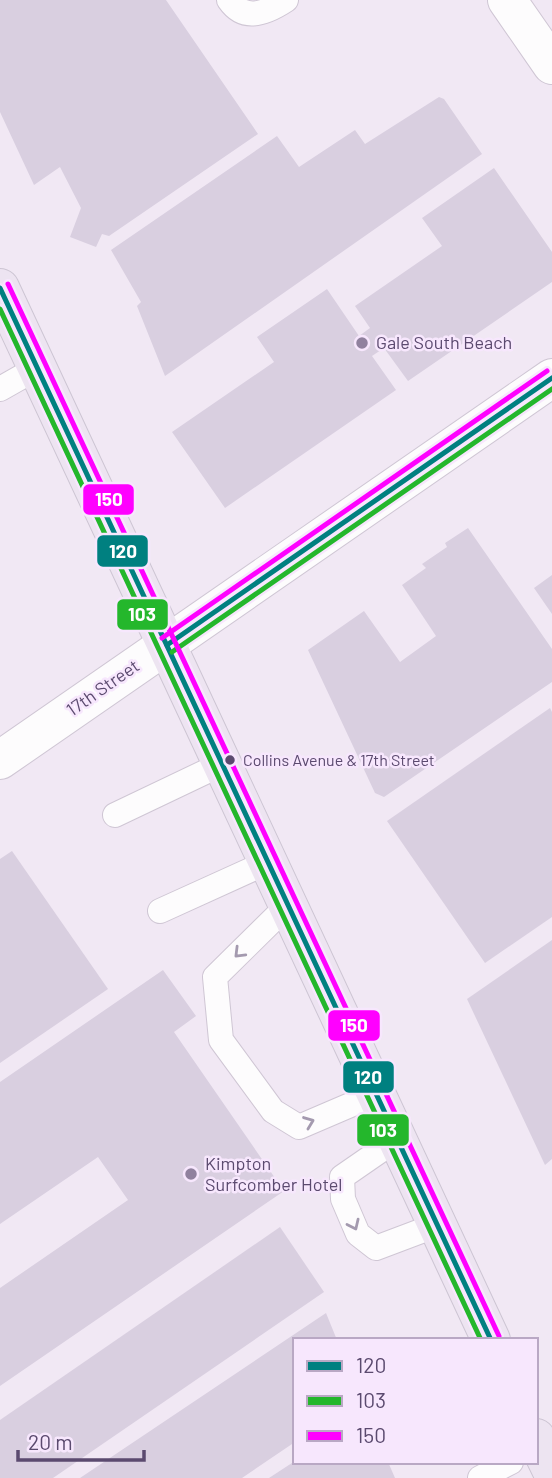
<svg xmlns="http://www.w3.org/2000/svg" width="552" height="1478" font-family="Barlow,sans-serif">
	<style>
		.building { fill: #d9cfe0 }
		.lines { fill: none; stroke-linecap: round; stroke-linejoin: round }
		.lane-casing { stroke: #cfc6d4; stroke-width: 26 }
		.street-casing { stroke: #cfc6d4; stroke-width: 40 }
		.secondary-casing { stroke: #cfc6d4; stroke-width: 40 }
		.primary-casing { stroke: #cdc5d3; stroke-width: 40 }
		.lane { stroke: #fdfcfd; stroke-width: 24 }
		.street { stroke: #fdfcfd; stroke-width: 38 }
		.secondary { stroke: #fdfcfd; stroke-width: 38 }
		.primary { stroke: #ede4f1; stroke-width: 38 }
		.bus-1-casing { stroke: #f7e7fd; stroke-width: 10 }
		.bus-2-casing { stroke: #f7e7fd; stroke-width: 10 }
		.bus-3-casing { stroke: #f7e7fd; stroke-width: 10 }
		.bus-1 { stroke: #008080; stroke-width: 5 }
		.bus-2 { stroke: #24b72c; stroke-width: 5 }
		.bus-3 { stroke: #f0f; stroke-width: 5 }
		.oneway { stroke: #a49aaf }
		.poi-dot { fill: #90819e; stroke: #f7e7fd; stroke-width: 2.5 }
		.bus-dot { fill: #5b4a6f; stroke: #f7e7fd; stroke-width: 2.5 }
		.labels { text-anchor: middle; stroke-width: 5; stroke-linejoin: round; paint-order: stroke }
		.bus-label { font-size: 16px; fill: #5b4a6f; stroke: #f7e7fd; text-anchor: start }
		.poi-label { font-size: 18px; fill: #5b4a6f; stroke: #f7e7fd; text-anchor: start }
		.street-label { font-size: 18px; fill: #5b4a6f; stroke: #f7e7fd }
		.line-badge { stroke: #f7e7fd; stroke-width: 2.5 }
		.badge-label { font-size: 19px; text-anchor: middle; font-weight: bold; fill: #fff }
	</style>
	<rect width="100%" height="100%" fill="#f1e8f4"/>
	<g class="building">
		<path d="M0,0H166L258,134L109,236L102,234L96,247L70,237L81,208L60,167L34,185L0,112Z"/>
		<path d="M439,97L444,99L482,154L165,376L137,306L141,302L111,250L277,136L299,167L355,130L365,144Z"/>
		<path d="M494,168L552,252V282L408,381L384,348L372,356L396,390L225,508L172,432L274,362L257,337L327,289L359,336L370,328L355,306L442,246L422,218Z"/>
		<path d="M468,528L552,649V682L384,797L375,793L308,650L364,611L400,662L436,636L402,585L426,568L422,564L447,547L445,543Z"/>
		<path d="M552,575V614L534,588Z"/>
		<path d="M550,708L552,712V917L485,963L387,821Z"/>
		<path d="M12,851L108,989L0,1063V859Z"/>
		<path d="M552,940V1159L545,1165L467,999Z"/>
		<path d="M163,970L196,1016L174,1032L284,1191L0,1386V1288L128,1200L98,1157L0,1224V1082Z"/>
		<path d="M280,1227L324,1292L53,1478H0V1420Z"/>
		<path d="M326,1313L337,1340H295V1442L242,1478H80Z"/>
		<path d="M295,1461L388,1462L395,1478H269Z"/>
	</g>
	<g class="lines">
		<g class="lane-casing">
			<g id="lane">
				<path d="M229,0C245,23 268,12 286,0"/>
				<path d="M0,389L37,368"/>
				<path d="M115,815L222,764"/>
				<path d="M288,905L215,977L221,1040L273,1111L299,1127L376,1094"/>
				<path d="M160,911L268,862"/>
				<path d="M397,1139L342,1177L343,1199L358,1234L376,1248L437,1225"/>
				<path d="M480,1478L511,1462"/>
			</g>
		</g>
		<g class="street-casing">
			<path id="street" d="M507,0L552,65"/>
		</g>
		<g class="secondary-casing">
			<path id="secondary" d="M0,760L552,378"/>
		</g>
		<g class="primary-casing">
			<g id="primary">
				<path d="M0,288L491,1340"/>
				<path d="M536,1438L552,1471"/>
			</g>
		</g>
		<use href="#lane" class="lane"/>
		<use href="#street" class="street"/>
		<use href="#secondary" class="secondary"/>
		<use href="#primary" class="primary"/>
		<g class="bus-1-casing">
			<g id="bus-1">
				<path d="M0,288L491,1340"/>
				<path d="M167,645L552,378"/>
			</g>
		</g>
		<g class="bus-2-casing">
			<g id="bus-2">
				<path d="M0,309L481,1340"/>
				<path d="M172,652L552,389"/>
			</g>
		</g>
		<g class="bus-3-casing">
			<g id="bus-3">
				<path d="M8,284L499,1336"/>
				<path d="M162,638L547,371"/>
			</g>
		</g>
		<use href="#bus-1" class="bus-1"/>
		<use href="#bus-2" class="bus-2"/>
		<use href="#bus-3" class="bus-3"/>
	</g>
	<defs><path id="oneway-chevron" d="M-2-3.5L2.5 0L-2 3.5" fill="none" stroke-width="1.6" stroke-linecap="round" stroke-linejoin="round" transform="scale(1.75)"/></defs>
	<g class="oneway">
		<use href="#oneway-chevron" transform="translate(239 953) rotate(135)"/>
		<use href="#oneway-chevron" transform="translate(309 1122) rotate(-21)"/>
		<use href="#oneway-chevron" transform="translate(354 1225) rotate(65)"/>
	</g>
	<g class="poi-dot">
		<circle cx="362" cy="343" r="7"/>
		<circle cx="191" cy="1174" r="7"/>
	</g>
	<circle class="bus-dot" cx="230" cy="760" r="6"/>
	<g class="labels">
		<g class="bus-label">
			<text x="243" y="766">Collins Avenue &amp; 17th Street</text>
		</g>
		<g class="poi-label">
			<text x="376" y="349">Gale South Beach</text>
			<text x="205" y="1170">Kimpton<tspan x="205" dy="21">Surfcomber Hotel</tspan></text>
		</g>
		<g class="street-label">
			<text transform="translate(103 688) rotate(-35)" y="6">17th Street</text>
		</g>
	</g>
	<g class="line-badge">
		<rect x="82" y="483" width="53" height="33" rx="7" fill="#f0f"/>
		<rect x="96" y="534" width="53" height="34" rx="7" fill="#008080"/>
		<rect x="116" y="598" width="53" height="33" rx="7" fill="#24b72c"/>
		<rect x="327" y="1009" width="54" height="33" rx="7" fill="#f0f"/>
		<rect x="342" y="1060" width="53" height="34" rx="7" fill="#008080"/>
		<rect x="356" y="1113" width="54" height="34" rx="7" fill="#24b72c"/>
	</g>
	<g class="badge-label">
		<text x="109" y="506">150</text>
		<text x="123" y="558">120</text>
		<text x="142" y="621">103</text>
		<text x="354" y="1032">150</text>
		<text x="368" y="1084">120</text>
		<text x="383" y="1137">103</text>
	</g>
	<rect x="293" y="1338" width="245" height="126" fill="#f7e7fd" stroke="#b9a8c4" stroke-width="2"/>
	<rect x="307" y="1361" width="35" height="10" fill="#008080" stroke="#b9a8c4" stroke-width="2"/>
	<text x="356" y="1373" font-size="21" fill="#5b4a6f">120</text>
	<rect x="307" y="1396" width="35" height="10" fill="#24b72c" stroke="#b9a8c4" stroke-width="2"/>
	<text x="356" y="1408" font-size="21" fill="#5b4a6f">103</text>
	<rect x="307" y="1431" width="35" height="10" fill="#ff00ff" stroke="#b9a8c4" stroke-width="2"/>
	<text x="356" y="1443" font-size="21" fill="#5b4a6f">150</text>
	<path d="M18 1450v10h126v-10" fill="none" stroke="#5b4a6f" stroke-width="3.5"/>
	<text x="28" y="1450" font-size="21" fill="#5b4a6f" stroke="#f7e7fd" stroke-width="5" paint-order="stroke">20 m</text>
</svg>
